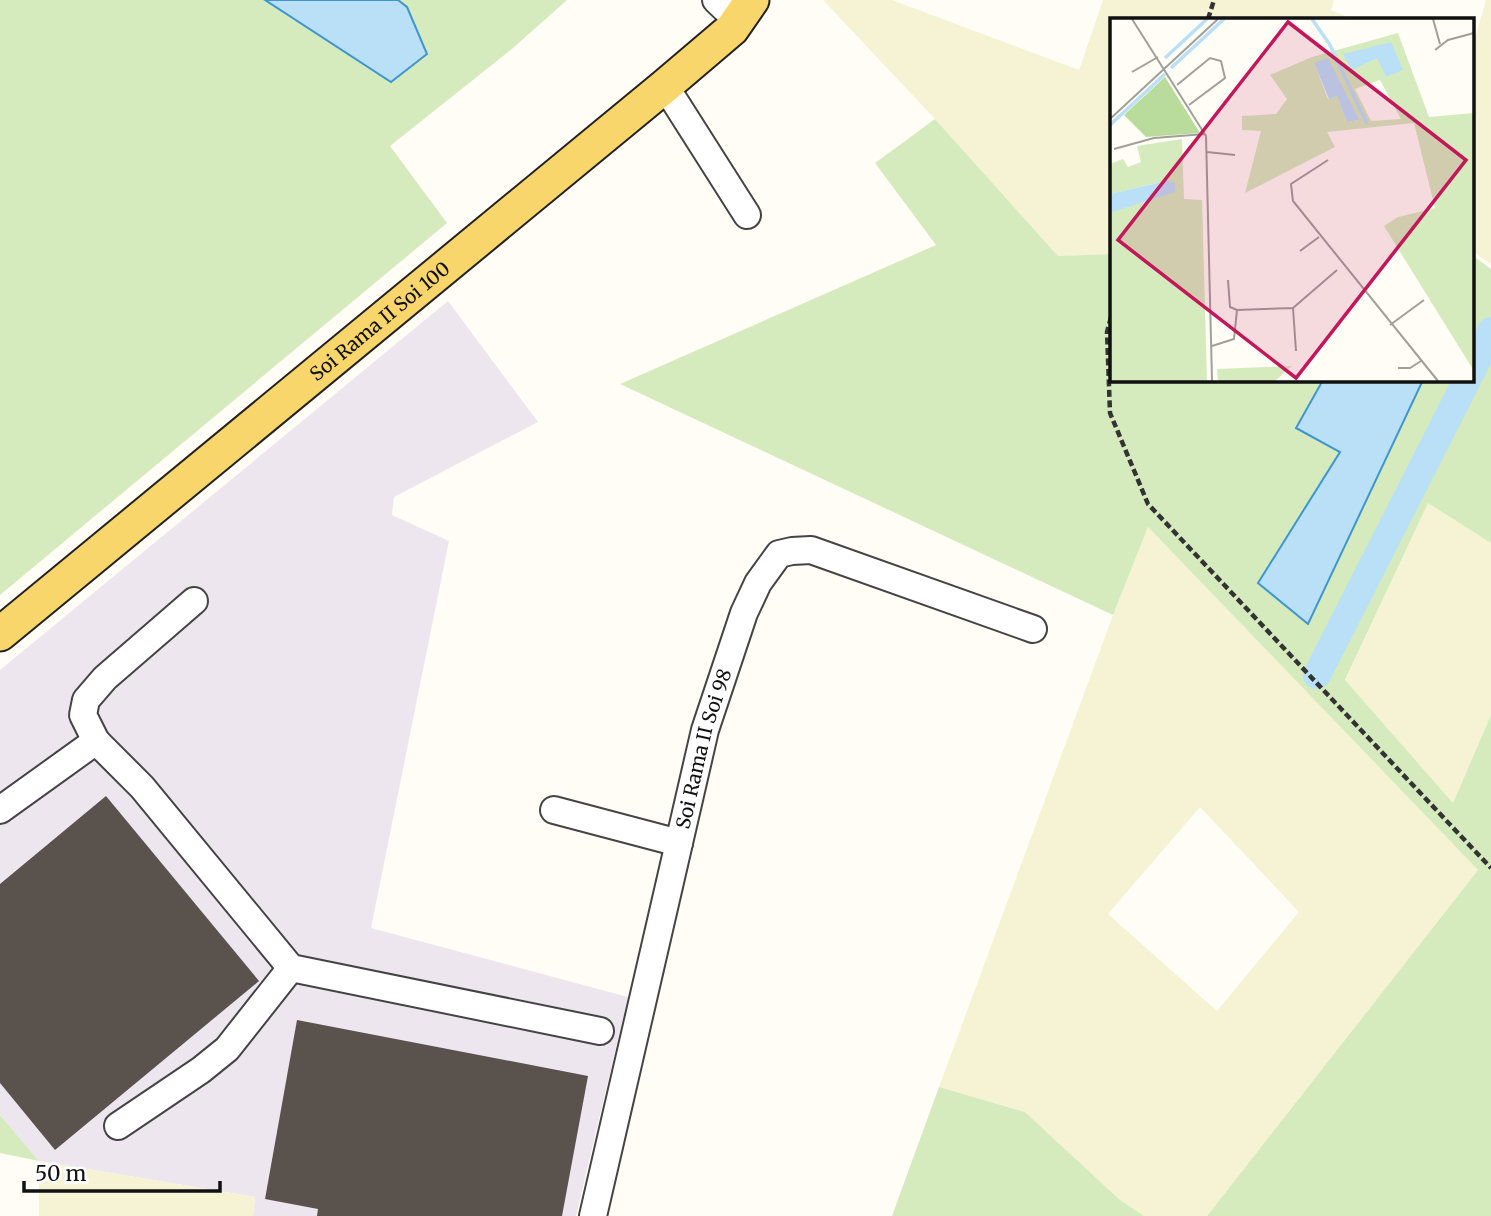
<svg xmlns="http://www.w3.org/2000/svg" width="1491" height="1216" font-family="Merriweather,serif">
	<style>
		.industrial { fill: #eee6ef }
		.farmland { fill: #f6f3d4; fill-rule: evenodd }
		.green { fill: #d5ebbd }
		.water { fill: #b9e0f7; stroke: #3f96cf; stroke-width: 2 }
		.lines { fill: none; stroke-linecap: round; stroke-linejoin: round }
		.canal { stroke: #b9e0f7; stroke-width: 28 }
		.building { fill: #5a524d }
		.minor-casing { stroke: #444; stroke-width: 30 }
		.major-casing { stroke: #222; stroke-width: 37 }
		.path { stroke: #333; stroke-width: 4.5; stroke-dasharray: 7 3.5; stroke-linecap: butt }
		.minor { stroke: #fff; stroke-width: 26 }
		.major { stroke: #f9d66b; stroke-width: 33 }
		.labels { text-anchor: middle; stroke-width: 7; stroke-linejoin: round; paint-order: stroke }
		.street-label { font-size: 19px; fill: #111; stroke: #fff }
		.inset-river { fill: none; stroke: #b9e0f7; stroke-width: 3.5 }
		.inset-road { fill: none; stroke: #a09f9a; stroke-width: 2 }
		.view { fill: #c2185b; fill-opacity: 0.15; stroke: #c2185b; stroke-width: 3.5 }
		.inset-edge { fill: none; stroke: #111; stroke-width: 3.5 }
	</style>
	<rect width="100%" height="100%" fill="#fffdf5"/>
	<path class="industrial" d="M448,301L538,422L394,497L392,515L449,541L371,928L628,997L576,1216H253L255,1197L39,1161L0,1115V670Z"/>
	<g class="farmland">
		<path d="M823,0H892L1079,70L1103,0H1334L1331,10L1353,19H1111V254L1058,256L935,119Z"/>
		<path d="M1486,0H1491V264L1472,251V49Z"/>
		<path d="M1428,502L1491,543V715L1453,803L1345,681Z"/>
		<path d="M1148,527L1478,870L1207,1216H1144L1120,1200L1025,1112L939,1087L1113,615ZM1200,807L1299,912L1217,1011L1108,914Z"/>
		<path d="M39,1161L255,1197L253,1216H39Z"/>
	</g>
	<g class="green">
		<path d="M0,0H265L295,21L407,7L398,0H567L513,48L390,146L447,223L0,595Z"/>
		<path d="M935,119L1058,256L1111,254V380H1323L1296,428L1340,451L1258,583L1308,624L1423,380H1472V255L1491,269V543L1428,503L1345,680L1453,803L1491,715V1216H1207L1478,870L1148,527L1113,615L620,384L936,245L875,163Z"/>
		<path d="M939,1087L1025,1112L1120,1200L1144,1216H892Z"/>
		<path d="M0,1115L39,1161L0,1153Z"/>
	</g>
	<g class="water">
		<path d="M265,0H398L407,7L427,54L391,82Z"/>
		<path d="M1323,380H1423L1308,624L1258,583L1340,452L1296,428Z"/>
	</g>
	<g class="lines">
		<g class="canal">
			<path d="M1472,371L1491,331"/>
			<path d="M1317,675L1467,380"/>
		</g>
	</g>
	<g class="building">
		<path d="M106,796L259,981L55,1150L0,1083V884Z"/>
		<path d="M297,1020L588,1076L562,1216H317L318,1209L265,1199Z"/>
	</g>
	<g class="lines">
		<g class="minor-casing">
			<g id="minor">
				<path d="M716,0L738,21"/>
				<path d="M665,86L747,215"/>
				<path d="M96,741L83,715L86,700L105,678L194,601"/>
				<path d="M0,810L96,741L142,787L291,968L600,1031"/>
				<path d="M554,810L679,843"/>
				<path d="M118,1126L201,1070L227,1049L291,968"/>
				<path id="s1" d="M593,1216L705,730L744,613L758,583L779,554L792,551L811,550L1033,629"/>
			</g>
		</g>
		<g class="major-casing">
			<g id="major">
				<path id="s2" d="M0,634L665,86L732,29L752,0"/>
			</g>
		</g>
		<g class="path">
			<path d="M1208,19L1214,0"/>
			<path d="M1111,317L1107,332L1110,413L1148,504L1491,868"/>
		</g>
		<use href="#minor" class="minor"/>
		<use href="#major" class="major"/>
	</g>
	<g class="labels">
		<g class="street-label">
			<text dy="7" stroke="none"><textPath href="#s2" startOffset="492">Soi Rama II Soi 100</textPath></text>
			<text dy="7" stroke="none"><textPath href="#s1" startOffset="480">Soi Rama II Soi 98</textPath></text>
		</g>
	</g>
	<g transform="translate(1110 18)">
		<rect width="364" height="364" fill="#fffdf5"/>
		<path d="M288,15L319,99L364,95V353L274,208L288,199L325,190L304,105L217,114L225,129L135,175L151,113L132,112V98L166,96L177,81L160,57L202,39ZM204,45L248,102L237,104L227,77L218,81ZM270,62L291,101L261,103L245,71ZM72,121L74,181L92,182L97,363H0V195L65,173L56,163L0,176V146L13,141L18,149L31,144L27,128ZM182,348L165,363H108L107,351Z" fill="#d5ebbd" fill-rule="evenodd"/>
		<path d="M55,59L90,115L36,119L14,97Z" fill="#b9dc9c"/>
		<path d="M281,24L293,52L276,59L267,40L242,52L233,36ZM218,40L249,102L237,104L227,78L219,81L204,45ZM56,163L65,165V174L0,195V176Z" fill="#b9e0f7"/>
		<path class="inset-river" d="M202,1L220,27L257,106M55,40L97,1M61,50L114,1M0,107L55,56"/>
		<path class="inset-road" d="M22,1L96,118L102,363M323,1L330,26M325,32L338,22L364,15M22,54L48,39M67,67L100,40L111,43L115,60L79,87M0,101L108,1M4,131L44,120L95,116M97,134L125,137M218,142L181,166L183,183L328,363M190,233L209,219M118,262L120,289L127,292M183,290L186,333M280,307L314,282M102,328L124,321L127,292L183,290L227,252M288,350H300L311,343"/>
		<path class="view" d="M178,4L356,142L186,360L8,222Z"/>
		<rect width="364" height="364" class="inset-edge"/>
	</g>
	<path d="M24 1181v10h196v-10" fill="none" stroke="#111111" stroke-width="3.5"/>
	<text x="35" y="1181" font-size="21" fill="#111111" stroke="#ffffff" stroke-width="5" paint-order="stroke">50 m</text>
</svg>
